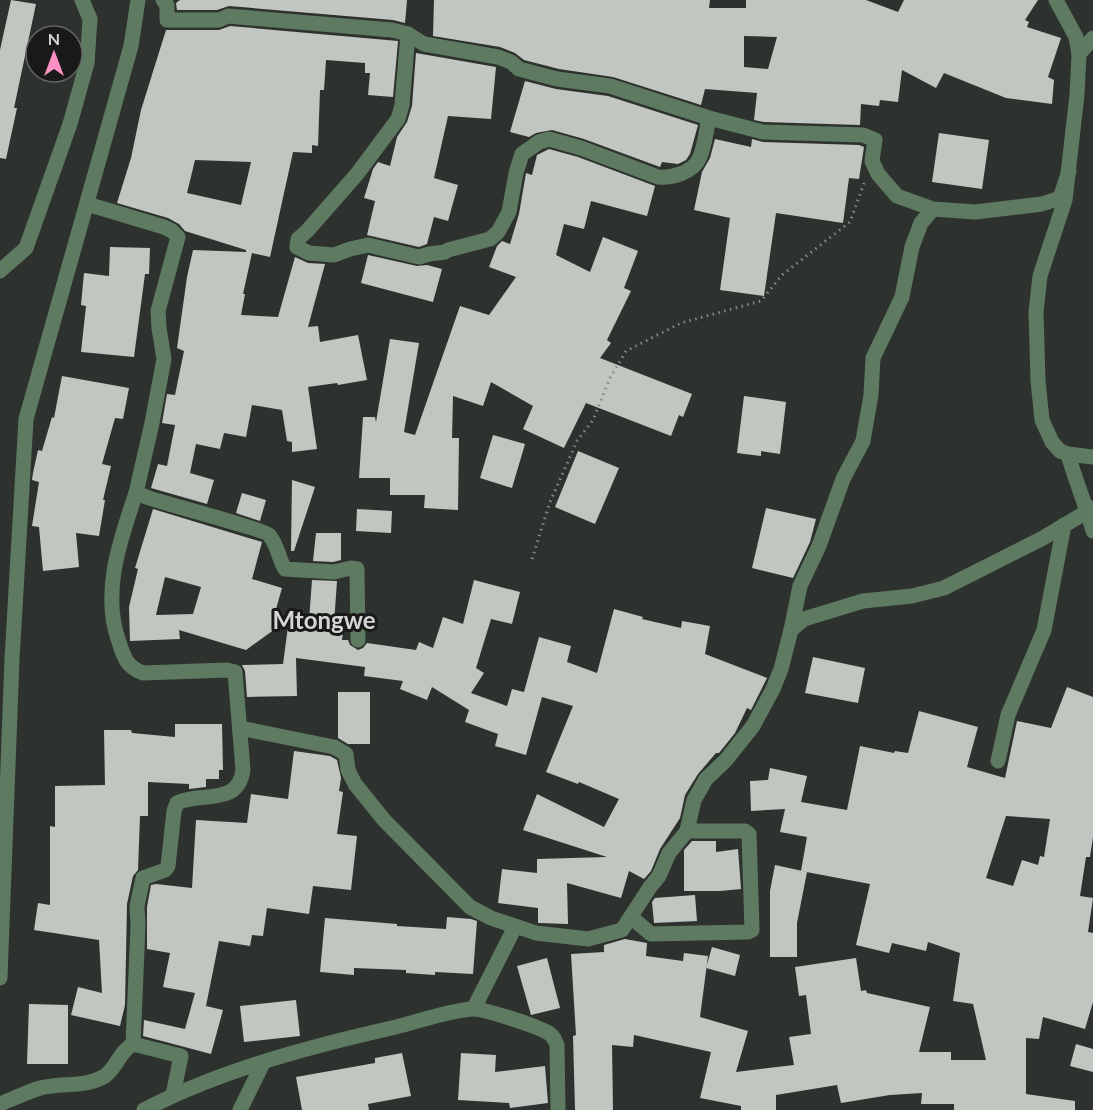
<svg xmlns="http://www.w3.org/2000/svg" width="1093" height="1110" font-family="Lato,sans-serif">
	<style>
		.building { fill: #c1c6c1; fill-rule: evenodd }
		.lines { fill: none; stroke-linecap: round; stroke-linejoin: round }
		.path { stroke: #868986; stroke-width: 3; stroke-dasharray: 1.5 4.5; stroke-linecap: butt }
		.minor { stroke: #5e7b62; stroke-width: 15 }
		.labels { text-anchor: middle; stroke-width: 6; stroke-linejoin: round; paint-order: stroke }
		.district-label { font-size: 24px; font-weight: bold; fill: #d4d6d4; stroke: #181918 }
	</style>
	<rect width="100%" height="100%" fill="#2e322f"/>
	<g class="building">
		<path d="M11,0L36,4L14,108H17L6,159L0,158V50Z"/>
		<path d="M180,0H407L405,23L393,20L229,6L217,10H177L176,3Z"/>
		<path d="M434,0H710L709,8H746V0H866L898,12L904,0H1038L1025,20L1029,22L1027,27L1061,38L1048,77L1054,80L1052,104L1006,98L944,73L936,88L902,70L898,102L880,100L879,106L861,104L860,125L764,122L754,120L757,93L705,89L701,105L613,77L559,69L524,60L515,53L500,47L433,36ZM744,36L777,37L768,69L744,67Z"/>
		<path d="M230,26L398,41L393,97L368,95L370,73H365V63L326,60L324,90H320L318,146L312,145V153L293,152L270,257L252,253L243,294H245L241,315L278,317L295,257L308,263L325,264L308,327L318,326L320,342L358,335L367,380L338,385L337,383L308,387L317,449L292,452V442L287,441L282,410L252,405L246,437L224,433L220,449L196,444L190,473L214,480L207,504L151,488L158,464L167,466L175,425L162,423L167,394L175,395L184,351L177,348L187,277L193,250L246,252V250L185,231L179,224L168,218L117,203L131,158L141,110L166,30H219ZM195,160L251,162L241,205L187,193Z"/>
		<path d="M416,53L496,67L491,119L448,116L434,178L458,185L448,221L434,217L427,244L419,247L367,235L375,201L364,198L373,169L378,162L390,166L397,137L407,122L412,106Z"/>
		<path d="M525,81L556,89L608,96L698,125L690,154L686,160L678,164L662,162L660,167L584,139L552,130L536,133L529,137L510,132Z"/>
		<path d="M939,133L989,140L982,189L932,182Z"/>
		<path d="M715,139L751,147L752,139L763,142L859,145L864,147L859,179L849,178L843,223L776,213L764,296L720,290L730,218L694,210L702,172L710,158Z"/>
		<path d="M549,149L578,157L655,186L647,216L591,201L584,229L564,224L556,255L590,272L603,237L638,251L624,288L631,291L607,340L611,343L600,358L692,394L683,417L679,415L671,436L586,403L564,448L523,429L533,406L491,382L483,406L453,396L452,438H459L458,510L424,508L425,495H390V478H359L363,417H375L376,422L390,339L419,343L404,432L415,435L460,306L489,315L516,277L489,267L497,246L502,241L510,244L519,214L526,173L532,175L537,155Z"/>
		<path d="M110,247L150,248L149,274H145L134,357L81,352L86,306L81,305L84,273L109,276Z"/>
		<path d="M368,255L417,266L427,265L442,269L433,302L361,283Z"/>
		<path d="M62,376L129,388L123,419L115,418L102,464L111,466L103,500H105L99,536L76,533L79,567L43,571L39,527L32,526L39,482L32,480L33,473L38,450L42,451L52,417L54,418Z"/>
		<path d="M744,396L786,402L780,454L761,451V456L737,453Z"/>
		<path d="M493,435L525,444L512,488L480,478Z"/>
		<path d="M578,451L619,468L595,524L555,507Z"/>
		<path d="M292,480L315,487L294,551H291Z"/>
		<path d="M242,493L266,500L260,521L236,513Z"/>
		<path d="M766,508L816,519L810,542L793,578L752,568Z"/>
		<path d="M153,509L262,542L252,579L282,588L274,616L309,620L312,580L337,581L334,624L344,625L342,640H348L350,645L358,650L363,648L367,643L416,650L419,642L433,648L443,617L463,624L474,580L520,592L512,624L491,619L476,668L484,673L471,693L507,706L512,689L524,692L539,637L571,646L567,662L597,673L614,609L643,617L642,619L681,628L682,621L710,626L705,654L767,678L751,710L747,708L735,733L719,753H716L698,774L685,795L680,818L660,849L651,871L644,879L629,871L621,898L567,883L568,924L538,923V908L498,903L502,869L537,873V859L607,857L523,830L537,794L604,827L619,799L579,782L578,784L546,772L573,706L542,697L526,755L495,746L498,734L465,722L469,710L432,687L427,700L400,689L403,681L364,676L365,667L296,658L297,696L247,697L245,671L242,665L283,664L289,619L246,650L179,630L180,639L130,641L129,607L138,569L135,568ZM165,577L201,587L193,614L156,615Z"/>
		<path d="M357,509L392,511L391,533L356,531Z"/>
		<path d="M316,533H341V560L333,562L313,561Z"/>
		<path d="M813,657L865,668L858,703L805,693Z"/>
		<path d="M1067,687L1093,697V837L1090,857H1086L1080,896L1093,898L1088,932L1093,933V1002L1085,1029L1043,1017L1039,1039L1026,1038V1094L1075,1101V1110H954V1104H921L922,1093L890,1095L841,1103L837,1085L776,1095V1110H741V1106L700,1098L711,1052L634,1035L633,1047L612,1045L613,1110H575L573,1036L576,1035L571,954L604,952V945L625,939L647,943L646,956L683,961L684,953L708,956L700,1017L748,1031L736,1072L794,1065L789,1037L811,1034L806,995L799,996L795,967L856,958L861,991L866,990L867,993L930,1007L919,1052H951V1060H986L973,1004L953,1001L960,953L928,942L926,951L892,943L889,953L856,945L870,884L801,871L807,837L780,832L785,809L751,811L750,781L768,780L770,768L807,776L801,802L847,810L860,746L894,753L895,751L908,753L919,711L978,727L967,767L1005,778L1017,721L1051,728ZM1006,816L1050,819L1044,857L1040,856L1038,865L1022,860L1013,886L986,878Z"/>
		<path d="M338,692H370V744H348L338,738Z"/>
		<path d="M175,724H222L223,770H219V779H206V787L189,789V784L148,782V816H140L138,870L133,876L127,904L125,1005L120,1026L71,1015L78,987L102,993L99,940L34,930L38,903L50,905V826L55,827V786L105,785L104,730H131L132,733L175,737Z"/>
		<path d="M294,751L330,756L337,760L341,778L339,791L343,792L337,834L357,836L351,890L313,886L309,914L267,908L263,936L252,935L250,946L219,941L206,1006L223,1010L211,1054L143,1036L144,1020L185,1029L195,993L163,987L170,953L147,949V907L151,885L156,884L192,888L196,820L247,823L251,794L288,799Z"/>
		<path d="M692,841H716V852L738,849L741,889L720,891H684V850Z"/>
		<path d="M775,865L807,872L797,923V957H770V891Z"/>
		<path d="M695,895L697,921L654,923L652,902L655,898Z"/>
		<path d="M447,917L471,919L477,921L473,974L435,972V975L406,973V970L354,968V975L320,972L325,918L397,924V926L446,929Z"/>
		<path d="M712,947L740,955L735,976L706,968Z"/>
		<path d="M547,958L560,1008L531,1015L517,966Z"/>
		<path d="M296,1000L300,1036L244,1042L240,1006Z"/>
		<path d="M29,1004L68,1005V1064H27Z"/>
		<path d="M1076,1044L1093,1049V1072L1070,1066Z"/>
		<path d="M402,1053L411,1096L368,1104L369,1110H302L296,1077L375,1063V1058Z"/>
		<path d="M461,1053L496,1055L495,1072L545,1066L548,1103L510,1108L509,1103L458,1100Z"/>
	</g>
	<g class="lines">
		<path class="path" d="M532,559L550,502L577,441L593,420L610,378L626,351L681,323L761,301L782,275L850,222L864,183"/>
		<g class="minor">
			<path d="M163,0L167,5V20H219L228,16L392,30L408,34L424,44L498,57L511,62L519,69L557,79L610,86L709,118L763,132L863,135L875,140L872,161L878,174L897,196L933,209L975,212L1042,204L1060,198L1069,171"/>
			<path d="M1056,0L1076,37L1079,54L1077,95L1065,200L1040,276L1036,312L1038,381L1042,420L1052,442L1060,451L1068,454L1093,457"/>
			<path d="M408,34L402,105L398,119L357,174L307,231L298,239L297,247L309,253L334,255L350,249L368,245L419,257L429,254L445,252L448,250L490,239L498,232L509,212L516,173L522,154L539,142L549,139L581,148L658,177C672,178 692,173 699,159C705,147 706,130 709,118"/>
			<path d="M1079,54L1093,38"/>
			<path d="M87,204L164,227L172,231L178,237L158,311L159,328L164,359L152,423L136,493L149,498C164,503 265,530 269,535C278,545 278,558 285,569L334,572L351,568L357,569L358,640"/>
			<path d="M0,271L26,248L70,124L87,63L90,19L82,0"/>
			<path d="M1068,454C1075,480 1086,505 1093,531"/>
			<path d="M791,630L800,586L819,546L843,479L863,441L871,395L873,358L902,297L912,247L921,223L933,209"/>
			<path d="M240,728L334,747L346,754L348,770L355,784L384,820L470,907L491,918L536,933L588,939L622,930L650,887L659,876L669,853L687,831L694,800L706,779L726,760L753,726L773,689L781,669L791,630L804,619L863,601L912,596L944,588L1043,538L1093,508"/>
			<path d="M998,761L1008,715L1044,630L1064,525"/>
			<path d="M631,917L651,934L748,932L752,930L749,834L745,831H687"/>
			<path d="M0,978L12,659L26,419L131,46L138,0"/>
			<path d="M474,1008L515,927"/>
			<path d="M133,1044L138,926L137,906L143,878L165,870L168,866L174,811L177,803C201,791 238,807 243,770L235,672L227,670L143,673C127,667 124,658 119,642C101,593 120,540 136,493"/>
			<path d="M0,1104C13,1099 27,1092 40,1088C62,1082 85,1088 105,1076C117,1067 120,1051 133,1044L181,1056L173,1095"/>
			<path d="M144,1110C220,1070 312,1046 396,1027C420,1021 447,1011 472,1009C482,1008 541,1027 550,1034C554,1037 555,1041 557,1045L558,1110"/>
			<path d="M240,1110L263,1063"/>
		</g>
	</g>
	<g class="labels">
		<g class="district-label">
			<text x="324" y="629">Mtongwe</text>
		</g>
	</g>
	<g transform="translate(54 54)"><circle r="28" fill="#181918" stroke="#636563" stroke-width="1.5"/>
	<path d="M0-4.5L10 22L0 15L-10 22Z" fill="#fc8fc3"/>
	<text y="-9" font-size="16" font-weight="bold" text-anchor="middle" fill="#d4d6d4">N</text>
	</g>
</svg>
